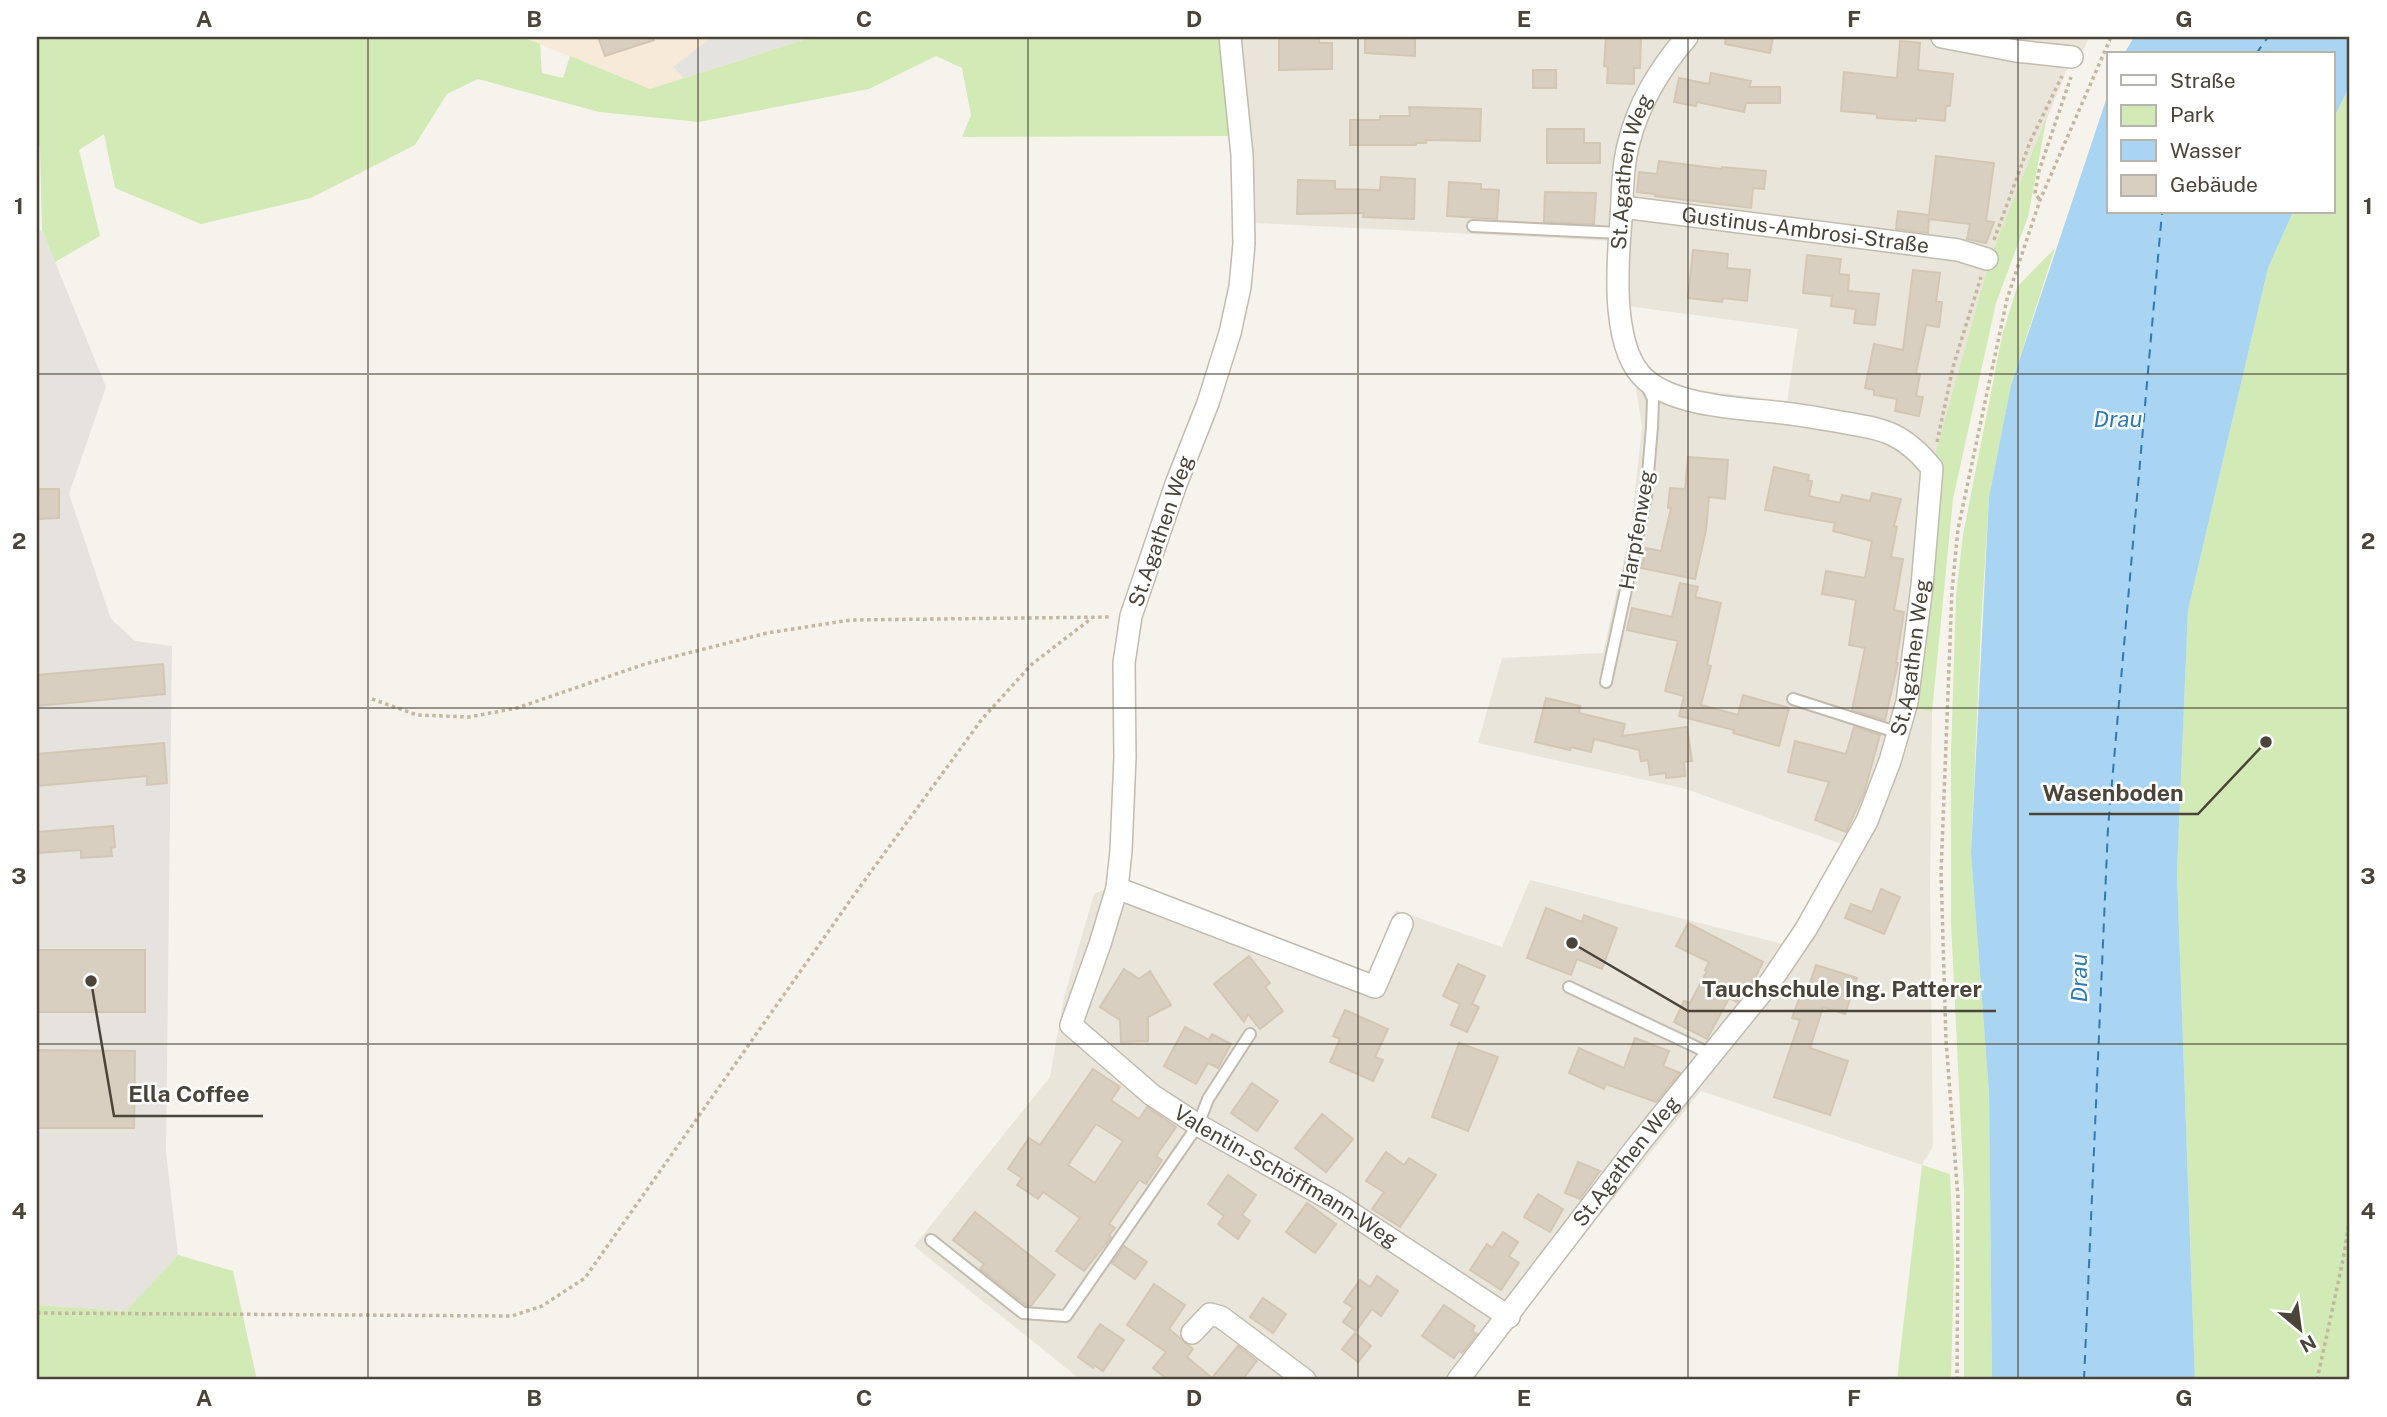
<svg xmlns="http://www.w3.org/2000/svg" width="2387" height="1417" font-family="'Public Sans',sans-serif">
	<style>
		.residential { fill: #eae5da }
		.commercial { fill: #f7ead8 }
		.industrial { fill: #e6e2dd }
		.green { fill: #d2eab5 }
		.parking { fill: #e5e3e0 }
		.water { fill: #a9d4f2 }
		.lines { fill: none; stroke-linecap: round; stroke-linejoin: round }
		.ferry { stroke: #2e7ab2; stroke-width: 2; stroke-dasharray: 9 7; stroke-linecap: butt }
		.building { fill: #d8cfc1; stroke: #d3c7b4; stroke-width: 2; fill-rule: evenodd }
		.lane-casing { stroke: #c2bbae; stroke-width: 14 }
		.street-casing { stroke: #c2bbae; stroke-width: 24 }
		.path { stroke: #c4b79f; stroke-width: 3.5; stroke-dasharray: 3.5 3.5; stroke-linecap: butt }
		.lane { stroke: #fff; stroke-width: 10 }
		.street { stroke: #fff; stroke-width: 21 }
		.grid { fill: none; stroke: #4b4439; stroke-width: 2; stroke-opacity: 0.55 }
		.labels { text-anchor: middle; stroke-width: 5; stroke-linejoin: round; paint-order: stroke }
		.street-label { font-size: 21px; fill: #4b4439; stroke: #fff }
		.water-label { font-size: 23px; font-style: italic; fill: #2e7ab2; stroke: #fff }
		.leader { fill: none; stroke: #4b4439; stroke-width: 2.5 }
		.callout-dot { fill: #4b4439; stroke: #fff; stroke-width: 2.5 }
		.callout-label { font-size: 23px; text-anchor: middle; font-weight: bold; fill: #4b4439; stroke: #fff; stroke-width: 5; stroke-linejoin: round; paint-order: stroke }
		.neatline { fill: none; stroke: #4b4439; stroke-width: 2.5 }
		.grid-label { font-size: 23px; text-anchor: middle; font-weight: bold; fill: #4b4439 }
	</style>
	<rect width="100%" height="100%" fill="#f6f3ec"/>
	<path class="residential" d="M1225,37H2090L2078,59L2072,57L1992,253L1938,471L1913,707L1932,712L1930,883L1933,1146L1922,1165L1701,1091L1466,1380H1081L914,1246L1050,1077L1064,997L1094,894L1124,881L1367,974L1396,910L1502,947L1530,880L1783,944L1842,844L1686,789L1478,743L1502,658L1603,653L1631,528L1642,427L1635,382L1787,401L1798,329L1612,304L1610,241L1237,222Z"/>
	<path class="commercial" d="M522,37H812L650,89Z"/>
	<path class="industrial" d="M42,230L106,387L69,494L111,619L135,641L172,646L166,1152L178,1255L126,1311L37,1305V232Z"/>
	<g class="green">
		<path d="M37,37H522L540,44L542,73L563,78L570,56L650,89L812,37H1225L1234,136L962,137L971,115L962,68L936,56L869,89L699,122L599,112L478,79L447,94L415,145L311,198L201,224L115,188L104,134L79,150L100,236L55,262L42,230L40,148L37,139Z"/>
		<path d="M2350,85V1373L2347,1380H2195L2177,873L2188,610L2268,268L2293,212H2333V120Z"/>
		<path d="M2047,116L2028,217L1996,303L1953,499L1932,712L1912,707L1938,471L1935,455L1992,253Z"/>
		<path d="M2055,248L2011,385L1989,497L1981,625L1971,852L1989,1093L1992,1380H1964V1191L1951,922V753L1956,595L1963,535L2002,336L2017,287Z"/>
		<path d="M1922,1165L1950,1174L1954,1263L1951,1380H1897Z"/>
		<path d="M178,1255L233,1271L257,1380H37V1305L126,1311Z"/>
	</g>
	<path class="parking" d="M712,37H812L684,78L673,67Z"/>
	<g class="water">
		<path d="M2134,37H2350V85L2333,120V54H2124Z"/>
		<path d="M2109,91V212H2293L2268,268L2188,610L2177,873L2195,1380H1992L1989,1093L1971,853L1989,497L2011,385Z"/>
	</g>
	<g class="lines">
		<g class="ferry">
			<path d="M2256,54L2268,37"/>
			<path d="M2084,1380L2108,828L2162,212"/>
		</g>
	</g>
	<g class="building">
		<path d="M598,37H653L654,40L605,56Z"/>
		<path d="M1279,37H1319V43H1332V69L1279,70Z"/>
		<path d="M1365,37H1415V56L1365,53Z"/>
		<path d="M1606,37H1641L1640,68H1634V84L1607,83L1608,67L1604,66Z"/>
		<path d="M1726,37H1773L1770,53L1725,44Z"/>
		<path d="M1900,41L1920,43L1918,70L1953,74L1950,106H1946L1945,121L1916,118V121L1877,118V114L1841,111L1844,72L1897,78Z"/>
		<rect x="1533" y="70" width="23" height="18"/>
		<path d="M1711,73L1751,81L1749,87H1780V103H1746L1744,112L1697,102L1696,106L1674,102L1679,78L1709,84Z"/>
		<path d="M1409,107L1481,109L1480,141L1426,140V143H1416V145H1350V120H1380V116H1410Z"/>
		<path d="M1547,129H1584V143H1600V163H1547Z"/>
		<path d="M1936,156L1994,163L1986,221L1994,222L1986,243L1967,239L1970,224L1929,219L1928,233L1896,229L1898,211L1929,215Z"/>
		<path d="M1659,161L1722,169V167L1766,171L1764,189L1753,188L1751,208L1655,196V194L1637,192L1639,172L1657,174Z"/>
		<path d="M1381,177L1415,179L1414,219L1363,217L1364,213L1297,214L1298,180L1335,181V189L1380,190Z"/>
		<path d="M1449,182L1481,184V189L1499,190L1497,219L1447,216Z"/>
		<path d="M1545,192L1596,193L1594,224L1544,222Z"/>
		<path d="M1693,250L1728,254L1727,268L1750,270L1747,301L1723,298L1722,302L1688,298Z"/>
		<path d="M1807,255L1841,259L1839,274L1849,275L1848,291L1879,294L1875,325L1854,323L1856,309L1831,306L1832,296L1803,293Z"/>
		<path d="M1913,270L1940,273L1936,302H1942L1939,327L1926,325L1916,373L1920,374L1916,396L1923,397L1919,416L1895,411L1897,399L1874,395V390L1865,388L1874,344L1903,350Z"/>
		<path d="M1688,457L1728,460L1725,499L1709,497L1706,530L1695,579L1641,568L1646,548L1661,551L1671,508H1668L1670,488L1685,489Z"/>
		<path d="M1774,467L1809,475L1808,481H1812L1809,496L1840,503L1842,495L1870,501L1872,493L1901,499L1894,526L1897,527L1891,557L1903,559L1894,610L1904,612L1896,663H1898L1885,720L1852,710L1865,648L1849,645L1856,600L1822,594L1826,571L1865,578L1872,541L1833,531L1835,523L1765,510Z"/>
		<path d="M37,489H59V518L37,519Z"/>
		<path d="M1680,583L1698,587L1695,597L1721,603L1707,665L1711,666L1701,705L1738,715L1743,695L1789,708L1779,746L1733,733L1734,730L1679,716L1684,696L1665,691L1678,641L1627,630L1632,608L1672,617Z"/>
		<path d="M163,664L165,694L37,706V675Z"/>
		<path d="M1546,698L1580,706L1579,713L1625,724L1622,736L1687,727L1692,761L1684,762L1685,776L1666,778V773L1650,775L1648,760L1641,761L1639,750L1594,739L1591,752L1571,747L1570,750L1535,742Z"/>
		<path d="M1854,727L1880,735L1864,793L1846,832L1815,820L1829,782L1788,772L1795,741L1846,754Z"/>
		<path d="M164,743L167,783L147,785V776L37,786V754Z"/>
		<path d="M113,826L115,847L111,848L112,856L81,858V850L37,853V832Z"/>
		<path d="M1881,889L1900,897L1884,934L1845,918L1851,904L1872,912Z"/>
		<path d="M1546,908L1582,922L1584,915L1617,928L1602,969L1577,959L1571,975L1527,958Z"/>
		<path d="M1688,923L1763,962L1752,984L1737,1002L1729,998L1707,1039L1674,1022L1684,1001L1690,1003L1707,971L1705,970L1709,962L1676,946Z"/>
		<rect x="37" y="950" width="108" height="62"/>
		<path d="M1249,956L1270,983L1265,987L1283,1011L1260,1029L1248,1014L1244,1022L1214,984Z"/>
		<path d="M1458,964L1485,976L1472,1004L1479,1007L1467,1032L1451,1025L1460,1004L1443,996Z"/>
		<path d="M1816,965L1857,978L1845,1014L1823,1007L1810,1048L1848,1061L1830,1115L1774,1097L1800,1020L1792,1018L1800,996L1805,998Z"/>
		<path d="M1124,969L1139,979L1150,971L1171,1005L1148,1017V1041L1121,1042L1120,1020L1100,1007Z"/>
		<path d="M1345,1010L1388,1029L1375,1057L1383,1060L1373,1081L1330,1062L1340,1039L1333,1036Z"/>
		<path d="M1185,1027L1209,1040L1212,1034L1231,1044L1218,1068L1208,1063L1196,1084L1164,1066Z"/>
		<path d="M1635,1038L1669,1051L1663,1066L1680,1073L1656,1102L1606,1084L1604,1089L1569,1073L1579,1048L1624,1068Z"/>
		<path d="M1459,1043L1498,1057L1468,1131L1432,1117Z"/>
		<path d="M37,1050L135,1051L134,1128H37Z"/>
		<path d="M1093,1069L1120,1087L1111,1100L1139,1119L1147,1107L1176,1127L1156,1156L1162,1160L1146,1184L1139,1180L1109,1224L1115,1228L1109,1235L1111,1237L1084,1271L1056,1251L1080,1218L1043,1192L1038,1199L1017,1185L1022,1178L1008,1169L1029,1138L1040,1145ZM1096,1124L1123,1141L1095,1183L1068,1165Z"/>
		<path d="M1252,1083L1278,1101L1257,1131L1231,1113Z"/>
		<path d="M1322,1114L1353,1139L1326,1172L1295,1148Z"/>
		<path d="M1386,1152L1404,1165L1409,1158L1436,1175L1400,1227L1372,1209L1384,1192L1366,1181Z"/>
		<path d="M1578,1162L1600,1171L1580,1199L1565,1193Z"/>
		<path d="M1228,1175L1256,1195L1242,1215L1250,1221L1238,1239L1218,1224L1224,1216L1208,1204Z"/>
		<path d="M1538,1194L1563,1209L1550,1232L1524,1217Z"/>
		<path d="M1307,1203L1336,1224L1315,1253L1286,1232Z"/>
		<path d="M975,1212L1055,1275L1031,1306L1026,1305L980,1269L984,1264L953,1240Z"/>
		<path d="M1503,1232L1518,1242L1509,1256L1519,1263L1501,1290L1470,1270L1487,1244L1492,1248Z"/>
		<path d="M1124,1246L1147,1262L1135,1279L1112,1263Z"/>
		<path d="M1377,1276L1398,1291L1381,1316L1372,1309L1356,1331L1343,1322L1353,1308L1344,1302L1360,1280L1370,1287Z"/>
		<path d="M1154,1284L1185,1305L1169,1329L1193,1349L1187,1357L1212,1378L1238,1346L1257,1361L1242,1380H1168L1153,1368L1166,1352L1127,1325Z"/>
		<path d="M1263,1298L1286,1314L1273,1333L1250,1317Z"/>
		<path d="M1444,1305L1475,1326L1472,1331L1477,1334L1462,1353L1459,1351L1454,1358L1422,1336Z"/>
		<path d="M1100,1324L1124,1340L1103,1371L1094,1365L1093,1368L1078,1357Z"/>
		<path d="M1355,1333L1371,1346L1358,1362L1342,1349Z"/>
	</g>
	<g class="lines">
		<g class="lane-casing">
			<g id="lane">
				<path d="M1473,226L1620,233"/>
				<path d="M1606,682L1646,497L1652,427L1653,399L1646,384"/>
				<path d="M1793,699L1899,733"/>
				<path d="M1569,987L1713,1055"/>
				<path d="M931,1240L1023,1313L1066,1316L1198,1125L1208,1099L1250,1034"/>
			</g>
		</g>
		<g class="street-casing">
			<g id="street">
				<path id="s1" d="M1230,37L1242,155L1244,244L1240,287L1230,333L1208,403L1176,484L1131,616L1124,663L1125,757L1121,851L1117,888L1100,944L1071,1025L1152,1095L1198,1125L1333,1201L1509,1317"/>
				<path d="M1942,37L2016,51L2072,57"/>
				<path id="s2" d="M1623,207L1958,250L1987,259"/>
				<path d="M1117,888L1375,987L1402,924"/>
				<path d="M1192,1333L1210,1314L1221,1317L1305,1380"/>
				<path id="s3" d="M1458,1380L1638,1145L1771,981L1806,929L1867,821L1890,761L1907,702L1922,586L1932,468C1901,430 1881,429 1835,421C1818,418 1801,415 1783,413C1742,408 1678,407 1646,380C1612,351 1617,272 1620,232C1623,203 1621,171 1629,142C1639,102 1660,68 1687,37"/>
			</g>
		</g>
		<g class="path">
			<path d="M2039,199L2035,193L2039,171L2071,77"/>
			<path d="M1994,240L2030,142L2062,76"/>
			<path d="M1937,442L1953,367L1981,277"/>
			<path d="M372,699L417,715L469,717L517,708L645,664L767,633L851,620L1111,617"/>
			<path d="M37,1313L512,1316L542,1306L585,1278L854,895L982,719L1032,664L1092,618"/>
			<path d="M1957,1380L1958,1198L1946,1040L1941,873L1952,590L1958,529L2007,299L2040,200L2111,37"/>
			<path d="M2317,1380L2343,1260L2350,1217"/>
			<path d="M2349,1380L2350,1377"/>
		</g>
		<use href="#lane" class="lane"/>
		<use href="#street" class="street"/>
	</g>
	<path class="grid" d="M368,37V1380M698,37V1380M1028,37V1380M1358,37V1380M1688,37V1380M2018,37V1380M37,374H2350M37,708H2350M37,1044H2350"/>
	<g class="labels">
		<g class="street-label">
			<text dy="7" stroke="none"><textPath href="#s3" startOffset="1578">St.Agathen Weg</textPath></text>
			<text dy="7" stroke="none"><textPath href="#s2" startOffset="184">Gustinus-Ambrosi-Straße</textPath></text>
			<text transform="translate(1637 530) rotate(-80)" y="7">Harpfenweg</text>
			<text transform="translate(1161 531) rotate(-71)" y="7">St.Agathen Weg</text>
			<text dy="7" stroke="none"><textPath href="#s3" startOffset="864">St.Agathen Weg</textPath></text>
			<text dy="7" stroke="none"><textPath href="#s3" startOffset="276">St.Agathen Weg</textPath></text>
			<text dy="7" stroke="none"><textPath href="#s1" startOffset="1279">Valentin-Schöffmann-Weg</textPath></text>
		</g>
		<g class="water-label">
			<text x="2118" y="427">Drau</text>
			<text transform="translate(2079 978) rotate(-90)" y="8">Drau</text>
		</g>
	</g>
	<path class="leader" d="M2266 742L2198 814H2029M1572 943L1688 1011H1996M91 981L114 1116H263"/>
	<g class="callout-dot">
		<circle cx="2266" cy="742" r="7"/>
		<circle cx="1572" cy="943" r="7"/>
		<circle cx="91" cy="981" r="7"/>
	</g>
	<g class="callout-label">
		<text x="2113" y="801">Wasenboden</text>
		<text x="1842" y="997">Tauchschule Ing. Patterer</text>
		<text x="189" y="1102">Ella Coffee</text>
	</g>
	<rect width="2387" height="1417" fill="none" stroke="#ffffff" stroke-width="77"/>
	<rect x="2107" y="52" width="228" height="161" fill="#ffffff" stroke="#b7b4b0" stroke-width="2"/>
	<rect x="2121" y="75" width="35" height="10" fill="#ffffff" stroke="#b7b4b0" stroke-width="2"/>
	<text x="2170" y="88" font-size="21" fill="#4b4439">Straße</text>
	<rect x="2121" y="105" width="35" height="21" fill="#d2eab5" stroke="#b7b4b0" stroke-width="2"/>
	<text x="2170" y="122" font-size="21" fill="#4b4439">Park</text>
	<rect x="2121" y="140" width="35" height="21" fill="#a9d4f2" stroke="#b7b4b0" stroke-width="2"/>
	<text x="2170" y="158" font-size="21" fill="#4b4439">Wasser</text>
	<rect x="2121" y="175" width="35" height="21" fill="#d8cfc1" stroke="#b7b4b0" stroke-width="2"/>
	<text x="2170" y="192" font-size="21" fill="#4b4439">Gebäude</text>
	<g transform="translate(2300 1329) rotate(151)" stroke="#ffffff" stroke-width="5" paint-order="stroke">
	<path d="M0-5L12 26L0 18L-12 26Z" fill="#4b4439"/>
	<text y="-10" font-size="19" font-weight="bold" text-anchor="middle" fill="#4b4439">N</text>
	</g>
	<rect x="38" y="38" width="2310" height="1340" class="neatline"/>
	<g class="grid-label">
		<text x="204" y="27">A</text>
		<text x="534" y="27">B</text>
		<text x="864" y="27">C</text>
		<text x="1194" y="27">D</text>
		<text x="1524" y="27">E</text>
		<text x="1854" y="27">F</text>
		<text x="2184" y="27">G</text>
		<text x="19" y="214">1</text>
		<text x="2368" y="214">1</text>
		<text x="19" y="549">2</text>
		<text x="2368" y="549">2</text>
		<text x="19" y="884">3</text>
		<text x="2368" y="884">3</text>
		<text x="19" y="1219">4</text>
		<text x="2368" y="1219">4</text>
		<text x="204" y="1406">A</text>
		<text x="534" y="1406">B</text>
		<text x="864" y="1406">C</text>
		<text x="1194" y="1406">D</text>
		<text x="1524" y="1406">E</text>
		<text x="1854" y="1406">F</text>
		<text x="2184" y="1406">G</text>
	</g>
</svg>
